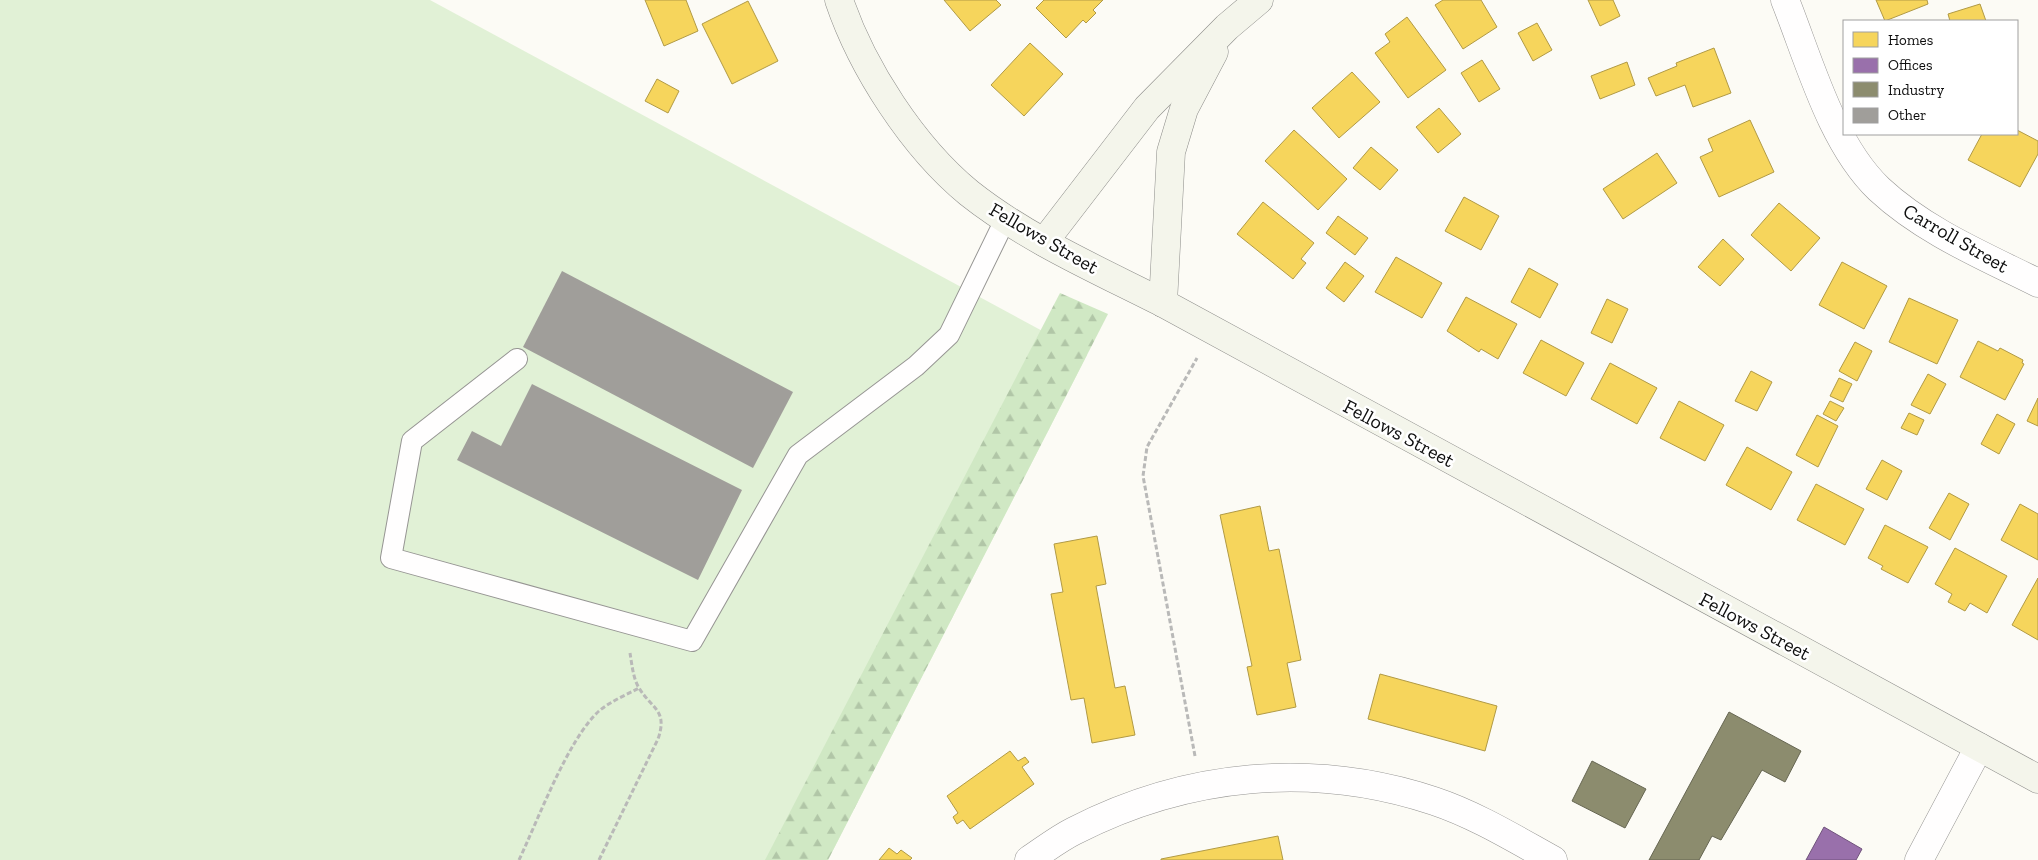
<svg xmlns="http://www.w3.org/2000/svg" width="2038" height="860" font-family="'Zilla Slab',serif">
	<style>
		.grass { fill: #e1f1d6 }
		.forest { fill: url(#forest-firs) }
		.homes { fill: #f6d55c; stroke: #b19a45 }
		.offices { fill: #9970ab; stroke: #70537c }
		.industry { fill: #8c8c6e; stroke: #666652 }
		.building { fill: #a09e9a }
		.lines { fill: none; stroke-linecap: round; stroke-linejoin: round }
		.lane-casing { stroke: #969593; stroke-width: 22 }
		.street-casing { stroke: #969593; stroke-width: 29 }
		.secondary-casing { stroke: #8c8c89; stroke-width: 29 }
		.path { stroke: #b9b9b8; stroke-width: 3; stroke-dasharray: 5 2.5; stroke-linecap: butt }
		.lane { stroke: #fffefe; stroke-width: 20 }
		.street { stroke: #fffefe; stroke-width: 28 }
		.secondary { stroke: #f4f5eb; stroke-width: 28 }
		.labels { text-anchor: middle; stroke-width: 5; stroke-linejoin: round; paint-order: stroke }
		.street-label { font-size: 20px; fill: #0f0f0f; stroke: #fff }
	</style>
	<defs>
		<pattern id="forest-firs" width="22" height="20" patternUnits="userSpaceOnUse" patternTransform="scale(1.25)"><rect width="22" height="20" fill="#d0e8c4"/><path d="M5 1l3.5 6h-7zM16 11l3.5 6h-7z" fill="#b1c6a7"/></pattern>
	</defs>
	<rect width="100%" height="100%" fill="#fcfbf5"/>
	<path class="grass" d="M0,0H430L1087,355L828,860H0Z"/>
	<path class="forest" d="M1060,293L1108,314L828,860H765Z"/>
	<g class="homes">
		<path d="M645,0H686L698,31L664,46Z"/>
		<path d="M944,0H996L1001,5L970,31Z"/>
		<path d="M1044,0H1103L1093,10L1096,13L1086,23L1083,20L1066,38L1036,8Z"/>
		<path d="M1443,0H1481L1497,27L1463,49L1435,5Z"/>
		<path d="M1588,0H1613L1620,16L1600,26Z"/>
		<path d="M1876,0H1927L1928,4L1885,21Z"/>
		<path d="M748,1L778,61L732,84L702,24Z"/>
		<path d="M1980,4L1986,21H1950L1948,14Z"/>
		<path d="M1407,17L1446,70L1408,98L1375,53L1390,42L1385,34Z"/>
		<path d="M1537,23L1552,50L1533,61L1518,33Z"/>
		<path d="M1030,43L1063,74L1024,116L991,85Z"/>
		<path d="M1714,48L1731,93L1693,107L1685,85L1656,96L1648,78L1677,66L1676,63Z"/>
		<path d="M1482,60L1500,89L1479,102L1461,73Z"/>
		<path d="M1627,62L1635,85L1600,99L1591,76Z"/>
		<path d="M1352,72L1380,102L1339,138L1312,108Z"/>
		<path d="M657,79L679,91L668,113L645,101Z"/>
		<path d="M1439,108L1461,134L1438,153L1416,127Z"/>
		<path d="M1750,120L1774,172L1719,197L1700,157L1713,151L1708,139Z"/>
		<path d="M1294,130L1347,179L1318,210L1265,161Z"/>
		<path d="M2017,130L2038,141V154L2020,187L1968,160L1982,134H2017Z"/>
		<path d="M1371,147L1398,170L1380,190L1353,168Z"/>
		<path d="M1657,153L1677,183L1623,219L1603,189Z"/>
		<path d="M1464,197L1499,216L1481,250L1445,231Z"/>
		<path d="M1263,202L1314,243L1301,259L1306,263L1293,279L1237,234Z"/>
		<path d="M1779,203L1820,238L1791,271L1751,235Z"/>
		<path d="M1338,216L1368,238L1355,255L1326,233Z"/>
		<path d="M1723,239L1744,259L1720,286L1698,267Z"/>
		<path d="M1396,257L1442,283L1422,318L1375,292Z"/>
		<path d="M1345,262L1364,276L1344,302L1326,288Z"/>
		<path d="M1842,262L1887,286L1864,329L1819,305Z"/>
		<path d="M1529,268L1558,284L1540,318L1511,302Z"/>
		<path d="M1466,297L1517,324L1498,359L1481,349L1479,352L1447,331Z"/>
		<path d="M1909,298L1958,320L1937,364L1889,342Z"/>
		<path d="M1607,299L1628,309L1612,343L1591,333Z"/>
		<path d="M1541,340L1584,363L1566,396L1523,373Z"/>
		<path d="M1978,341L1998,351L2000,348L2023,360L2022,363L2024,364L2005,400L1960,377Z"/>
		<path d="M1855,342L1872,351L1857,381L1839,371Z"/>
		<path d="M1610,363L1657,388L1637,424L1591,399Z"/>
		<path d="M1751,371L1772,382L1757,411L1735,401Z"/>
		<path d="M1928,374L1946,384L1930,414L1911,405Z"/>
		<path d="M1839,378L1852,384L1843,402L1830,396Z"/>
		<path d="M2038,398V426L2027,421Z"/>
		<path d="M1679,401L1724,425L1705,461L1660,438Z"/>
		<path d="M1830,401L1844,408L1836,421L1823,414Z"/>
		<path d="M1909,413L1924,420L1917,435L1901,428Z"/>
		<path d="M1997,414L2015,424L1999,454L1981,444Z"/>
		<path d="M1817,415L1838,426L1818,467L1796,455Z"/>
		<path d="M1747,447L1792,472L1771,510L1726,485Z"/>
		<path d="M1882,460L1902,471L1887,500L1866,489Z"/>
		<path d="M1816,484L1864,509L1845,545L1797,520Z"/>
		<path d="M1949,493L1969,504L1950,540L1929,528Z"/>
		<path d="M2020,504L2038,514V560L2001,540Z"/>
		<path d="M1260,506L1269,551L1279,549L1301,660L1287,663L1296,707L1257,715L1247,667L1252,666L1220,515Z"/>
		<path d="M1885,525L1928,547L1908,583L1881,569L1883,566L1868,558Z"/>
		<path d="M1097,536L1106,584L1096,586L1115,688L1125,686L1135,735L1092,743L1084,698L1071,700L1051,594L1063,592L1054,544Z"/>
		<path d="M1955,548L2007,576L1987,613L1970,603L1965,611L1948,602L1952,594L1935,584Z"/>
		<path d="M2038,578V640L2012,625Z"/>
		<path d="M1380,674L1497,706L1485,751L1368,719Z"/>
		<path d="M1010,751L1018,761L1025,757L1029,762L1022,767L1034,784L970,829L963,820L957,824L953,817L958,813L947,796Z"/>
		<path d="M1278,836L1283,860H1161V859Z"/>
		<path d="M889,848L897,854L901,850L912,858L910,860H879Z"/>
	</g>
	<path class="offices" d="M1824,827L1862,849L1856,860H1806Z"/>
	<g class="industry">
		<path d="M1729,712L1801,751L1785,782L1762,770L1721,840L1712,836L1699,860H1649Z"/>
		<path d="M1592,761L1646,789L1625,828L1572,801Z"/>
	</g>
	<g class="building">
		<path d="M562,271L793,392L753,468L523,347Z"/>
		<path d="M532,384L742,490L698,580L457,460L472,431L501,446Z"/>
	</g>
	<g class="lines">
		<g class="lane-casing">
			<path id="lane" d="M517,359L412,441L391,558L692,641L798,455L916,366L949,335L1006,218"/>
		</g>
		<g class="street-casing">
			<g id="street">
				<path d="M1785,0C1809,60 1831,143 1879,189C1924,231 1984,256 2038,283"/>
				<path d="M1029,860C1044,850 1058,839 1074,831C1187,773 1313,761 1434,801C1476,815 1515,839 1553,860"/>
				<path d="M1919,860L1979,747"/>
			</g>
		</g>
		<g class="secondary-casing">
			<g id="secondary">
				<path d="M839,0C862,68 913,147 969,193C1027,239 1098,270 1163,303L2038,779"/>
				<path d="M1044,242L1147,108L1227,27L1259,0"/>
				<path d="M1163,303L1171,152L1184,109L1214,52"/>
			</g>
		</g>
		<g class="path">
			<path d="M1195,756L1143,476L1147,447L1197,358"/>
			<path d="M519,860C538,820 568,739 599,711C611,701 626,695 639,688"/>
			<path d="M599,860L658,739C668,710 652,709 639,688C633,678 632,665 630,653"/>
		</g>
		<use href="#lane" class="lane"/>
		<use href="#street" class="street"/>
		<use href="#secondary" class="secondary"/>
	</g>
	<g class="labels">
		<g class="street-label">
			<text transform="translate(1044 238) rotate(30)" y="7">Fellows Street</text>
			<text transform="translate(1956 238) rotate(30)" y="7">Carroll Street</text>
			<text transform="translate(1399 433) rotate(28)" y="7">Fellows Street</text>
			<text transform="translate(1755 626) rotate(28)" y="7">Fellows Street</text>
		</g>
	</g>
	<rect x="1843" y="20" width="175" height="115" fill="#ffffff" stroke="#9f9f9f"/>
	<rect x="1853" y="32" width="25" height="15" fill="#f6d55c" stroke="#9f9f9f"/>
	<text x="1888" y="45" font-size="15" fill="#0f0f0f">Homes</text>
	<rect x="1853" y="58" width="25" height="15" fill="#9970ab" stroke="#9f9f9f"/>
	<text x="1888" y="70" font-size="15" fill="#0f0f0f">Offices</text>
	<rect x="1853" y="82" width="25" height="15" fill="#8c8c6e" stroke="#9f9f9f"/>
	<text x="1888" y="95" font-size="15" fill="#0f0f0f">Industry</text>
	<rect x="1853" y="108" width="25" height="15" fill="#a09e9a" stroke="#9f9f9f"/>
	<text x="1888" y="120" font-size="15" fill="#0f0f0f">Other</text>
</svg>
